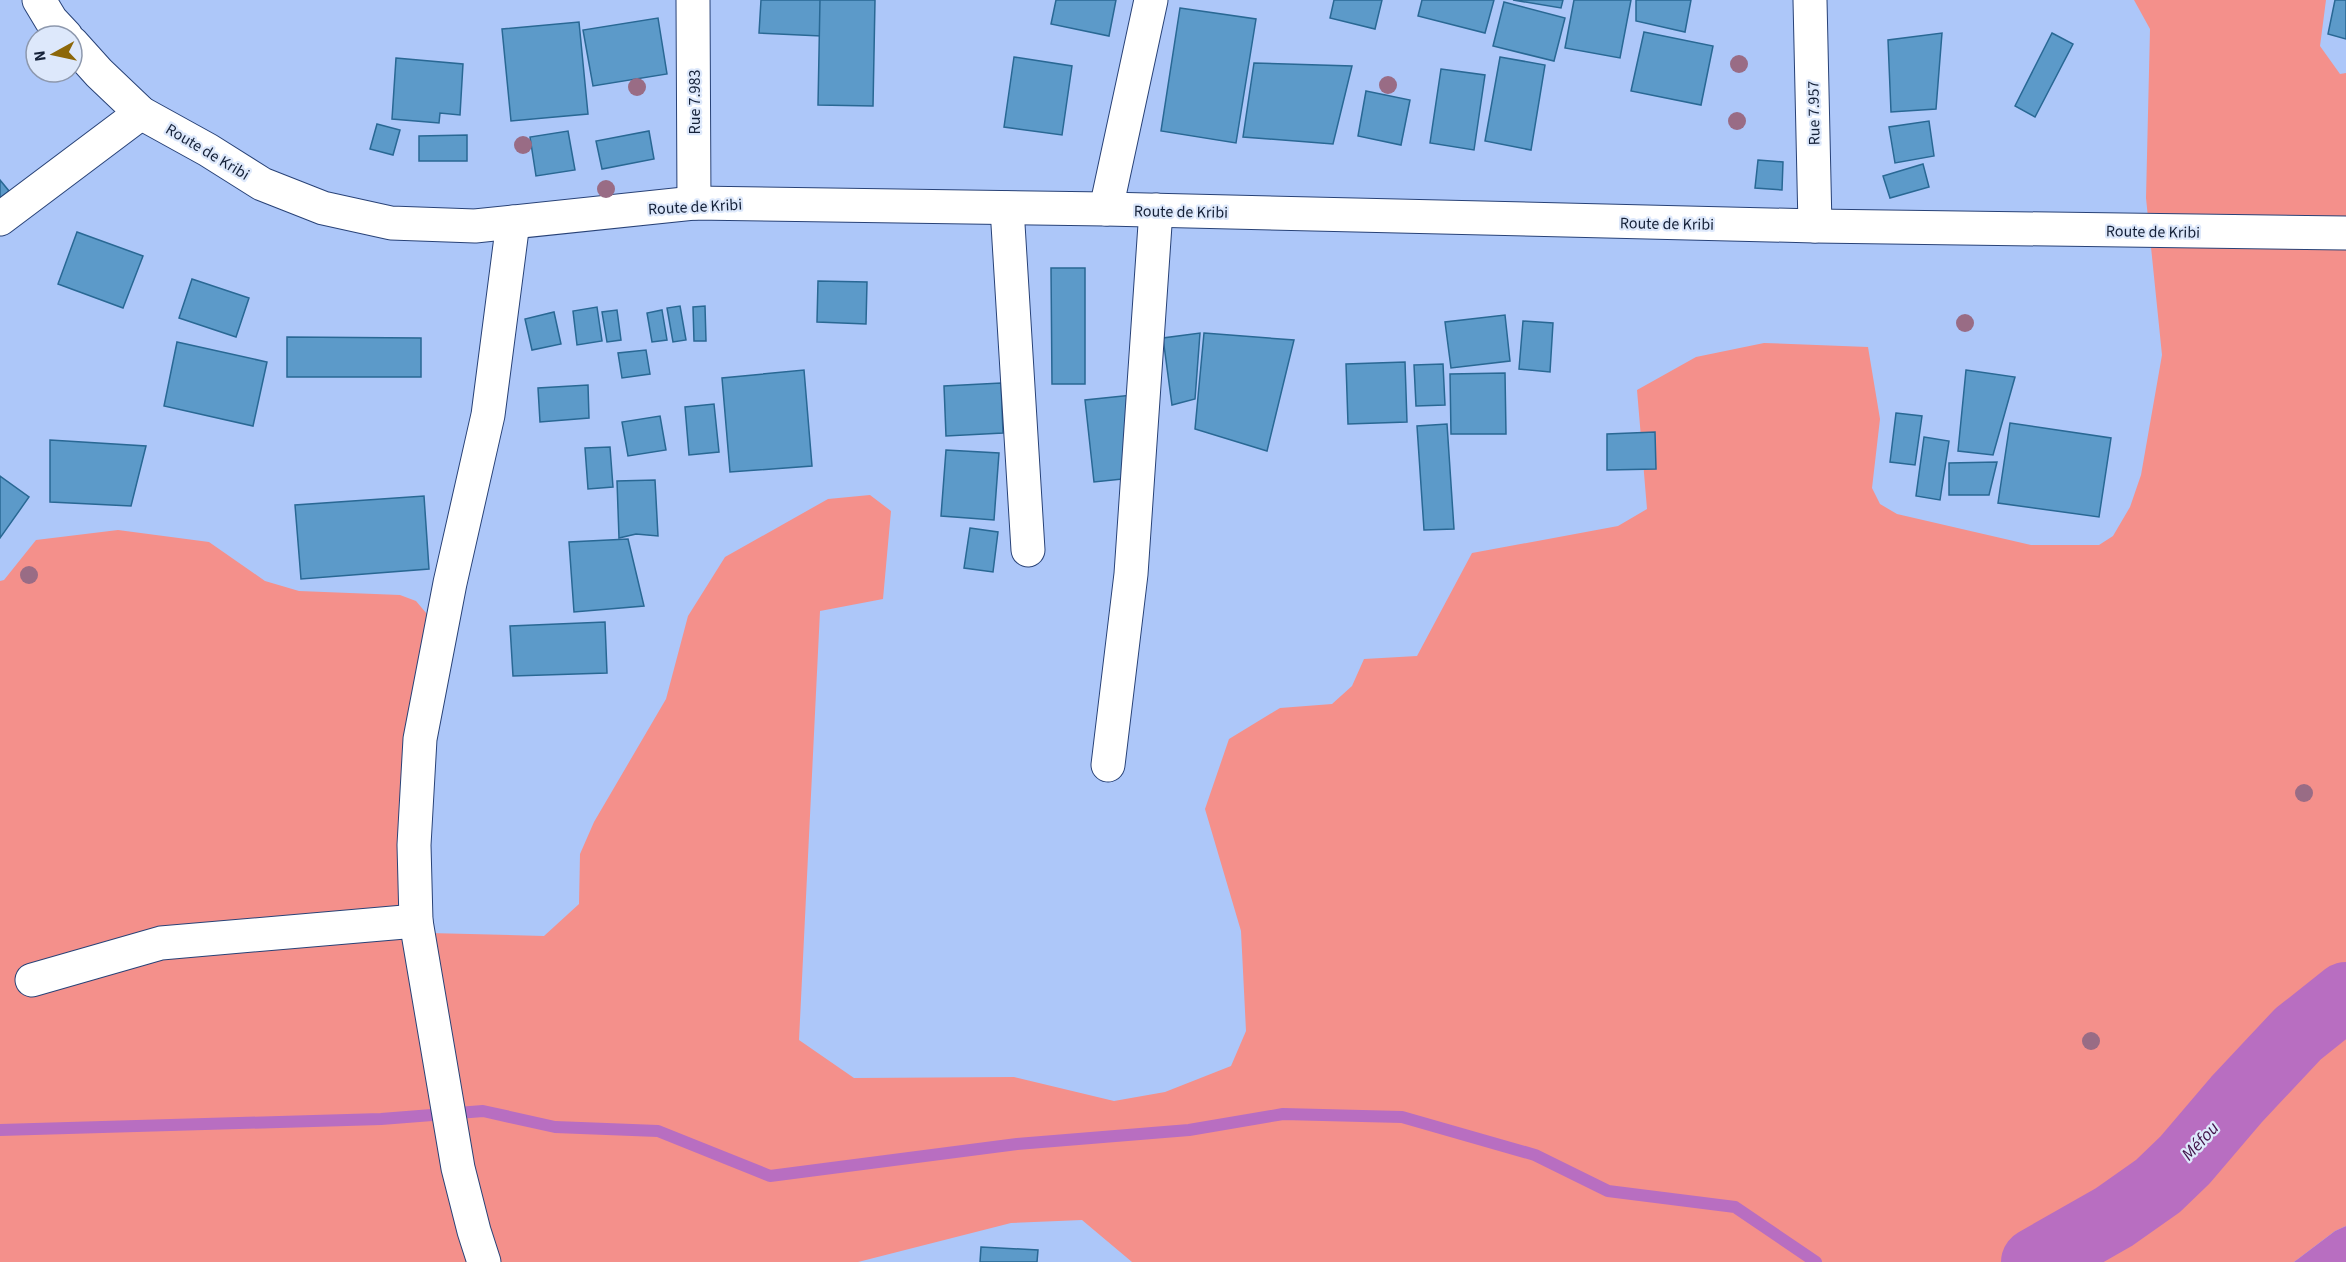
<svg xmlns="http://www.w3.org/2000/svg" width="2346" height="1262" font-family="'Source Sans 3',sans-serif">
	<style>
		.green { fill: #f4908b }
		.water { fill: #b86ec1 }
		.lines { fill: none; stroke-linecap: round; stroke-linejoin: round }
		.stream { stroke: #b86ec1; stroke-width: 12 }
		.river { stroke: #b86ec1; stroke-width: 68 }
		.building { fill: #5c9ac9; stroke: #296894; stroke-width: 1.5 }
		.minor-casing { stroke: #284277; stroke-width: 35 }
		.primary-casing { stroke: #284277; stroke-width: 35 }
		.minor { stroke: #fff; stroke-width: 33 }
		.primary { stroke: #fff; stroke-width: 33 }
		.tree { fill: #996c85 }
		.labels { text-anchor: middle; stroke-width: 4.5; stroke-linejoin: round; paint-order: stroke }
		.street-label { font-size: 16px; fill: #152138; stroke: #dde8fb }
		.water-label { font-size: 18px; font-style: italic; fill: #401147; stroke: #dde8fb }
	</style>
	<rect width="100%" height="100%" fill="#adc7f9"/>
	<path class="green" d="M2134,0H2326L2320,46L2340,74L2346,73V1226L2335,1231L2294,1262H1132L1082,1220L1011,1223L858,1262H0V581L4,580L36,540L118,530L209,542L265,581L299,591L400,595L416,601L427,614L422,863L429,933L544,936L579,904L580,854L594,822L666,699L688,616L725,557L828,499L870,495L891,511L883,599L820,611L799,1040L854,1078L1014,1077L1114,1101L1165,1092L1231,1066L1246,1031L1241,931L1205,809L1229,739L1280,708L1332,704L1352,686L1364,659L1417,656L1472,553L1618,526L1647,509L1637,390L1696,357L1764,343L1868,347L1880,419L1872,488L1880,504L1897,514L2031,545H2099L2113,536L2130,507L2141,475L2162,355L2146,198L2150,29Z"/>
	<path class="water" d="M2346,1226V1262H2294L2335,1231Z"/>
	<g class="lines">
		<path class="stream" d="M0,1130L381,1119L483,1111L555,1127L658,1131L770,1176L1017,1144L1189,1130L1283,1114L1402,1117L1535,1155L1608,1191L1735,1207L1816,1262"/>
		<path class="river" d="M2035,1262L2114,1217L2158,1186L2185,1160L2237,1099L2298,1034L2346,996"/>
	</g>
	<g class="building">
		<path d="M761,0H822L821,36L759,33Z"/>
		<path d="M820,0H875L873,106L818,105Z"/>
		<path d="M1056,0H1116L1109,36L1051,24Z"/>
		<path d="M1334,0H1382L1375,29L1330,18Z"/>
		<path d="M1422,0H1494L1485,33L1418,16Z"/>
		<path d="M1513,0H1563L1561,8Z"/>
		<path d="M1574,0H1631L1620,58L1565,48Z"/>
		<path d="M1636,0H1691L1685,32L1636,21Z"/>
		<path d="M2335,0H2346V39L2328,34Z"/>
		<path d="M1504,2L1565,18L1554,61L1493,46Z"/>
		<path d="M1180,8L1256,19L1236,143L1161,131Z"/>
		<path d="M658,18L667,74L593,86L583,30Z"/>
		<path d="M579,22L588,114L511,121L502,29Z"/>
		<path d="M1644,32L1713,46L1701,105L1631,91Z"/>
		<path d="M1942,33L1936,109L1891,112L1888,40Z"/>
		<path d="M2052,33L2073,44L2035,117L2015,106Z"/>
		<path d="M1014,57L1072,66L1062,135L1004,127Z"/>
		<path d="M1500,57L1545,65L1531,150L1485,141Z"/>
		<path d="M396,58L463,64L460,115L440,113L439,123L392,119Z"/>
		<path d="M1254,63L1352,66L1333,144L1243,137Z"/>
		<path d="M1441,69L1485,75L1474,150L1430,143Z"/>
		<path d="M1366,91L1410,100L1401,145L1358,136Z"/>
		<path d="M1929,121L1934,156L1895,163L1889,127Z"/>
		<path d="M377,124L400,130L393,155L370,149Z"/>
		<path d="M568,131L575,170L536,176L530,137Z"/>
		<path d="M649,131L654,159L602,169L596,141Z"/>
		<path d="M467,135V161H419V136Z"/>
		<path d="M1758,160L1783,162L1782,190L1755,188Z"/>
		<path d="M1923,164L1929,187L1890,198L1883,176Z"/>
		<path d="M0,180L9,191L0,198Z"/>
		<path d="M77,232L143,256L123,308L58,284Z"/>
		<path d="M1051,268H1085V384H1052Z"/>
		<path d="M192,279L249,298L236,337L179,318Z"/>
		<path d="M818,281L867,282L866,324L817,322Z"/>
		<path d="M680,306L686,340L673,342L667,308Z"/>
		<path d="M705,306L706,341H694L693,307Z"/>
		<path d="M597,307L602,341L577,345L573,311Z"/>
		<path d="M617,310L621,340L607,342L602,312Z"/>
		<path d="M662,310L667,340L652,342L647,313Z"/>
		<path d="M554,312L561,344L532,350L525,319Z"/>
		<path d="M1505,315L1510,361L1451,368L1445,322Z"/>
		<path d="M1523,321L1553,323L1550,372L1519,369Z"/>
		<path d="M1200,333L1195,399L1172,405L1163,338Z"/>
		<path d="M1204,333L1294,340L1267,451L1195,429Z"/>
		<path d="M287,337L421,338V377H287Z"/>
		<path d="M177,342L267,362L253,426L164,406Z"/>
		<path d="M646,350L650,374L622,378L618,353Z"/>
		<path d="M1405,362L1407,422L1348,424L1346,364Z"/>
		<path d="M1443,364L1445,405L1416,406L1414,365Z"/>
		<path d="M804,370L812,466L730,472L722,378Z"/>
		<path d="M1966,370L2015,377L1993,455L1958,451Z"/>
		<path d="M1505,373L1506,434H1451L1450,374Z"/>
		<path d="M1001,383L1003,433L946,436L944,386Z"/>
		<path d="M588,385L589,418L540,422L538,388Z"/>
		<path d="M1142,394L1151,476L1094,482L1085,400Z"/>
		<path d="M714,404L719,452L689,455L685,407Z"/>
		<path d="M1896,413L1922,416L1915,465L1890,462Z"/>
		<path d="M660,416L666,450L628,456L622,422Z"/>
		<path d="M2010,423L2111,438L2099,517L1998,503Z"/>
		<path d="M1447,424L1454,529L1424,530L1417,426Z"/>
		<path d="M1655,432L1656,469L1607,470V434Z"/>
		<path d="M1924,437L1949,441L1940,500L1916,496Z"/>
		<path d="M50,440L146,446L131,506L50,502Z"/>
		<path d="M610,447L613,487L588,489L585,448Z"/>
		<path d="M946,450L999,453L994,520L941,516Z"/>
		<path d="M1997,462L1989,495H1949V463Z"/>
		<path d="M0,476L29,497L0,538Z"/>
		<path d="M655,480L658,536L636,534L619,538L617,481Z"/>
		<path d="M424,496L429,569L301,579L295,505Z"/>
		<path d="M970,528L998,532L993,572L964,568Z"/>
		<path d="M628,539L644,606L574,612L569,542Z"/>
		<path d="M605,622L607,673L513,676L510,626Z"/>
		<path d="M981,1247L1038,1250L1037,1262H980Z"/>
	</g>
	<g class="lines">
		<g class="minor-casing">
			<g id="minor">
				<path d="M693,0L694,203"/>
				<path d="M1810,0L1815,226"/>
				<path d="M1007,208L1028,550"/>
				<path d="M1106,209L1151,0"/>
				<path d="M0,219L141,113"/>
				<path d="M1108,765L1131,574L1156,210"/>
				<path d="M32,980L161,943L416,921"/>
				<path d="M484,1262L474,1231L458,1168L416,921L414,845L420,739L450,583L488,415L513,222"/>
			</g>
		</g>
		<g class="primary-casing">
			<g id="primary">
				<path d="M39,0L51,20L66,36"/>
				<path d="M72,43L99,73L141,113L208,150L262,184L323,208L391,223L475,226L694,203L1106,209L1815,226L2346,233"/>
			</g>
		</g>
		<use href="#minor" class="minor"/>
		<use href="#primary" class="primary"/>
	</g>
	<g class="tree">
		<circle cx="1739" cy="64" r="9"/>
		<circle cx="1388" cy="85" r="9"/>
		<circle cx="637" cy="87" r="9"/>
		<circle cx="1737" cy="121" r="9"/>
		<circle cx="523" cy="145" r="9"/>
		<circle cx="606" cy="189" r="9"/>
		<circle cx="1965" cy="323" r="9"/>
		<circle cx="29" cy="575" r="9"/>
		<circle cx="2304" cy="793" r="9"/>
		<circle cx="2091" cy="1041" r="9"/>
	</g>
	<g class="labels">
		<g class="street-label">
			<text transform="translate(694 102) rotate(-90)" y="6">Rue 7.983</text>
			<text transform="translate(1813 113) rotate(-91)" y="6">Rue 7.957</text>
			<text transform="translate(208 151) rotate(31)" y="6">Route de Kribi</text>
			<text transform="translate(695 206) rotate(-3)" y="6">Route de Kribi</text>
			<text transform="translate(1181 211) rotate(1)" y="6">Route de Kribi</text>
			<text transform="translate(1667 223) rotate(1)" y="6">Route de Kribi</text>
			<text transform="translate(2153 231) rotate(1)" y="6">Route de Kribi</text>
		</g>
		<g class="water-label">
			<text transform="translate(2200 1141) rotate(-47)" y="6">Méfou</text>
		</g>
	</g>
	<g transform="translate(54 54) rotate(262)"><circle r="28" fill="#dde8fb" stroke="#8d98ad" stroke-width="1.5"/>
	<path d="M0-4.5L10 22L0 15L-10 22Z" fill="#8c6709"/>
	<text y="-9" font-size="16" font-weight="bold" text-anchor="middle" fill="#152138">N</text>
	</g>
</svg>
